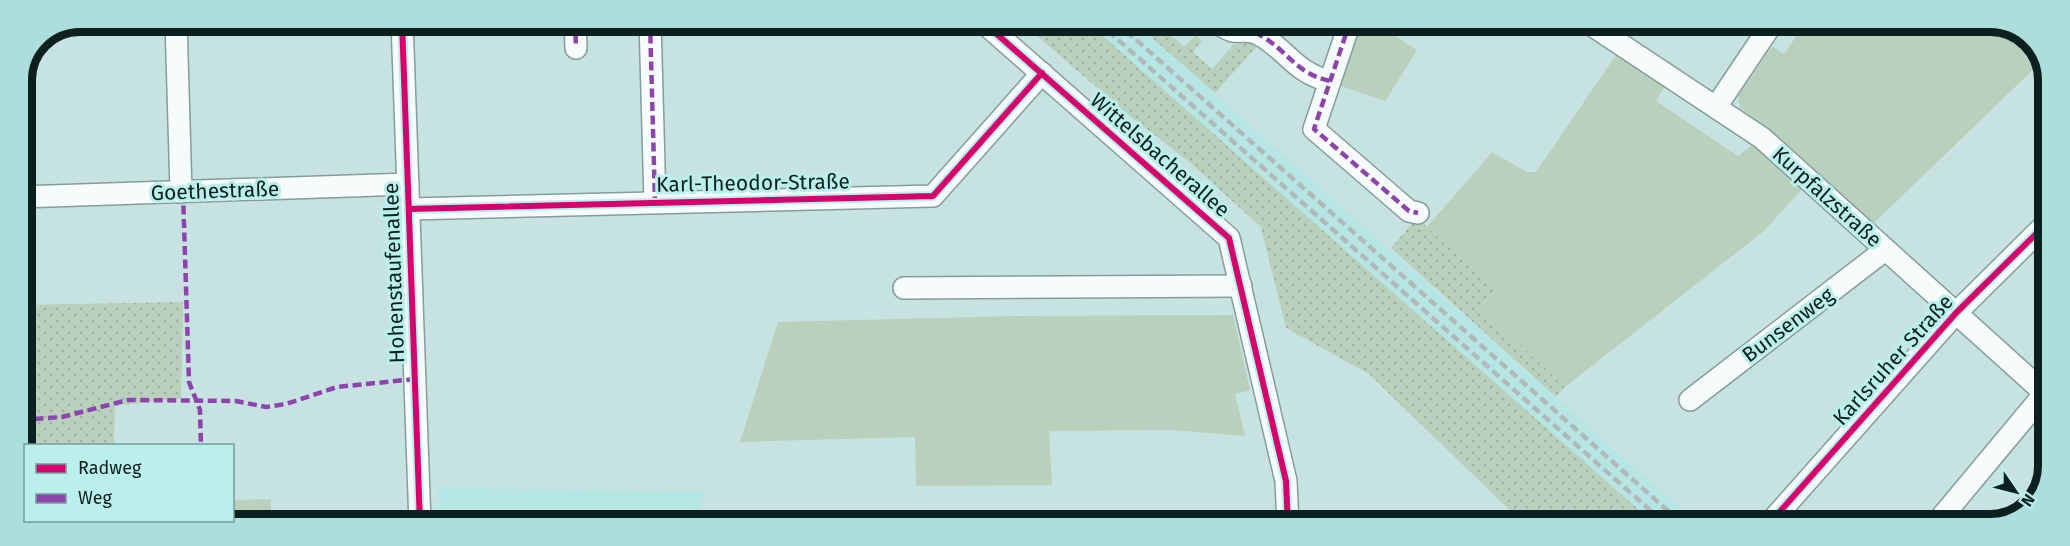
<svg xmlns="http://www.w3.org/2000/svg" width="2070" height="546" font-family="'Fira Sans',sans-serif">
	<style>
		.built { fill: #b6e6e3 }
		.grass { fill: url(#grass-dots) }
		.green { fill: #b8d0bc }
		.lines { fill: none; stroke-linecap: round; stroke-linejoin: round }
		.street-casing { stroke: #859c9b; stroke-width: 24 }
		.street { stroke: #f6fbfb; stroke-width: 21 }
		.rail { stroke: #b2b8b8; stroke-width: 4.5; stroke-dasharray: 9 4.5; stroke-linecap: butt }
		.quiet { stroke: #8e44ad; stroke-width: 4.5; stroke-dasharray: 9 4.5; stroke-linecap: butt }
		.cycleway-casing { stroke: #baefec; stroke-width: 10 }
		.cycleway { stroke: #d6006c; stroke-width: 6 }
		.labels { text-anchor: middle; stroke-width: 6; stroke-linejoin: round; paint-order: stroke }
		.street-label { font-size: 21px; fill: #0b201f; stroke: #baefec }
		.rim { fill: none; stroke: #0b201f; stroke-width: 8 }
	</style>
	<defs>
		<pattern id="grass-dots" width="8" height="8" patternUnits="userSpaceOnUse" patternTransform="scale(1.5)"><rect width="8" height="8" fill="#b8d0bc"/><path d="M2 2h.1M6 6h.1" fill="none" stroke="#9db2a1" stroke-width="1.8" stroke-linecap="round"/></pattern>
	</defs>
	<rect width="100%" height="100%" fill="#c6e3e2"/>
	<g class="built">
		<path d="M1087,22H1134L1699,525H1656Z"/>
		<path d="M438,487L525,489L705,492L696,524H439Z"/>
	</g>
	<g class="grass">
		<path d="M1021,22H1087L1656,525H1525L1369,374L1286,328L1261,227L1188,161L1125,112Z"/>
		<path d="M1134,22H1156L1184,47L1196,35L1202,41L1193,52L1212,69L1233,45L1256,41L1259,44L1215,93Z"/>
		<path d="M1417,218L1496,290L1481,307L1565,387L1556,397L1391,248Z"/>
		<path d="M183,302L181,398L115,406L114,445L26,446L25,482L21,474V305Z"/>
	</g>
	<g class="green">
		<path d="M1362,22H1374L1417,50L1385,101L1341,86Z"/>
		<path d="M1806,22H2002L2034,41L2043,60L1874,223L1772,131L1740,108L1738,96L1769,50L1773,47L1784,54Z"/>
		<path d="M1616,55L1665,86L1656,101L1738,156L1752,145L1802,189L1764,231L1565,387L1481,307L1496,290L1427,227L1492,152L1527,172H1536Z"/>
		<path d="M1233,315L1250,390L1235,394L1245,436L1172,430L1049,431L1052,485L916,486L915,437L740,442L778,322L1017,316Z"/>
		<path d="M271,499V513L260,524H197V521L232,520L233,500Z"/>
	</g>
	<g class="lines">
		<g class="street-casing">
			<g id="street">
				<path d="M176,21L181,192"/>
				<path d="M402,21L420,524"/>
				<path d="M575,21L576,48"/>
				<path d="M650,21L655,202"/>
				<path d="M983,22L1229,238L1286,481L1288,525"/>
				<path d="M1217,22C1238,40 1242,25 1260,35C1287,50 1296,74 1330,81"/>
				<path d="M1350,22L1314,129L1409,211L1418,213"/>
				<path d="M1587,22L1762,138L2048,396"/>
				<path d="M1716,107L1773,22"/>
				<path d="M21,197L408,184"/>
				<path d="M409,209L933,196L1042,73"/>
				<path d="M904,288L1241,286"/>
				<path d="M1690,400L1885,250"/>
				<path d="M1768,525L1956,313L2048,222"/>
				<path d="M1935,525L2045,393"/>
			</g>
		</g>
		<use href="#street" class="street"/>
		<g class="rail">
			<path d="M1098,22L1667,525"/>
			<path d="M1116,22L1684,525"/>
		</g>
		<g class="quiet">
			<path d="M575,21L576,48"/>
			<path d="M650,21L655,202"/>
			<path d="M1217,22C1238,40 1242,25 1260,35C1287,50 1296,74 1330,81"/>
			<path d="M1350,22L1314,129L1409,211L1418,213"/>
			<path d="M183,192L189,382L200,410L201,446"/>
			<path d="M21,420L62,417L128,400L236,401L266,407L286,404L337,387L415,379"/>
		</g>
		<g class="cycleway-casing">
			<g id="cycleway">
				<path d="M402,21L420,524"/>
				<path d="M983,22L1229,238L1286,481L1288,525"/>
				<path d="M409,209L933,196L1042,73"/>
				<path d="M1768,525L1956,313L2048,222"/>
			</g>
		</g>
		<use href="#cycleway" class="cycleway"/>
	</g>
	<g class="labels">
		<g class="street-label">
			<text transform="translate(1160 155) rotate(41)" y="7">Wittelsbacherallee</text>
			<text transform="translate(753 183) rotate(-1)" y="7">Karl-Theodor-Straße</text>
			<text transform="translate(215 191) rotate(-2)" y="7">Goethestraße</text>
			<text transform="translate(1827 197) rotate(42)" y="7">Kurpfalzstraße</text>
			<text transform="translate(394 273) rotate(-92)" y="7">Hohenstaufenallee</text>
			<text transform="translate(1788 325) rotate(-37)" y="7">Bunsenweg</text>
			<text transform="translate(1893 360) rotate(-48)" y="7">Karlsruher Straße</text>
		</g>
	</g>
	<path d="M0 0H2070V546H0ZM80 32H1990A48 48 0 0 1 2038 80V466A48 48 0 0 1 1990 514H80A48 48 0 0 1 32 466V80A48 48 0 0 1 80 32Z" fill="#acdedc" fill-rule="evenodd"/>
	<path class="rim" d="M80 32H1990A48 48 0 0 1 2038 80V466A48 48 0 0 1 1990 514H80A48 48 0 0 1 32 466V80A48 48 0 0 1 80 32Z"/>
	<rect x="24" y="444" width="210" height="78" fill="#baefec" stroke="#749c9a" stroke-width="1.5"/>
	<rect x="36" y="464" width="30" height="9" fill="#d6006c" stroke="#749c9a" stroke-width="1.5"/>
	<text x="78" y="474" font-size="18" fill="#0b201f">Radweg</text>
	<rect x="36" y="494" width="30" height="9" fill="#8e44ad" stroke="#749c9a" stroke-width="1.5"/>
	<text x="78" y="504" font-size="18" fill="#0b201f">Weg</text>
	<g transform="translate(2016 492) rotate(125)" stroke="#baefec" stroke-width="4.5" paint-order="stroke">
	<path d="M0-4.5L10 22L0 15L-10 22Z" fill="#0b201f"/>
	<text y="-9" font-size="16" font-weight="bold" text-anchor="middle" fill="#0b201f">N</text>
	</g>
</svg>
